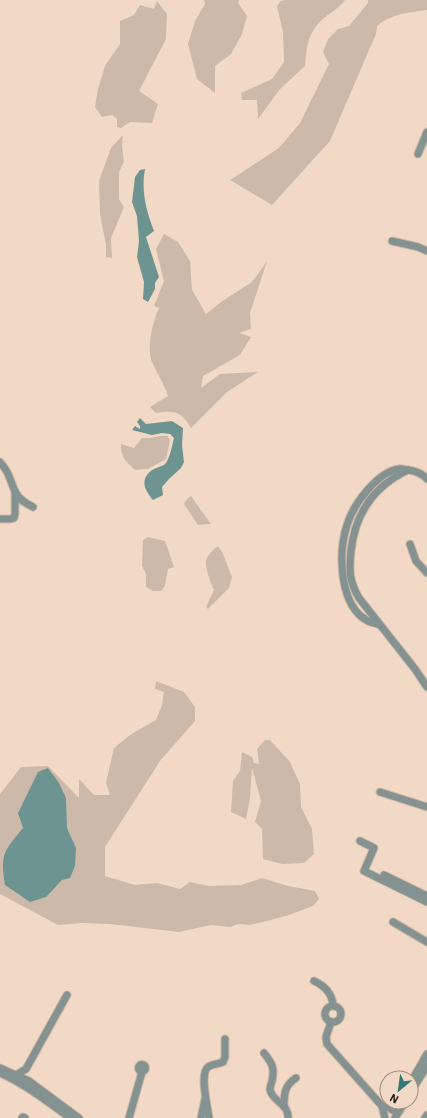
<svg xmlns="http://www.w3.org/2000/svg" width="427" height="1118" font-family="'IBM Plex Sans',sans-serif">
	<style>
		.green { fill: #cdb9aa }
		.water { fill: #6e9492 }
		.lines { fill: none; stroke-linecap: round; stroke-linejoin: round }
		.minor-casing { stroke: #cdb7a6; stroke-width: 9 }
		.minor { stroke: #849392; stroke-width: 7 }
	</style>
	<rect width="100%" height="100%" fill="#f2d9c6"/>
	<g class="green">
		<path d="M204,0H239L238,3L247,16L242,34L231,54L215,66V93L197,79L188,44L195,21L205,4Z"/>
		<path d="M285,0H345C338,10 325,15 317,25C307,37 306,52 305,66L280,89L258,119L257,100H242L241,93L272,79L284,62L283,32L277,6L281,1Z"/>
		<path d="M368,0H427V10C407,13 393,13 377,26L376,34L330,141L272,205L230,180L279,148L300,123L329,64L323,52L328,39L338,29L349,26L368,3Z"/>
		<path d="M157,1L167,14L166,39L139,91L158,104L152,123L130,122L121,128L117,127V119L112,115L102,117L95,107L98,89L105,66L120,44V21L134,15L140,5L154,9Z"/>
		<path d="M123,135L122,146L124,162L119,172V199L124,207L111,238L112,258L106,257V245L100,214L99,181L111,148Z"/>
		<path d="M164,234L178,242L190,261L192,290L206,314L221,302L252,282L267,261L250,313L251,329L239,333L251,337L240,355L203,376L201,388L220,374L258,372L227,392L191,428C181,411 175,410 156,413L150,407L168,396C164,383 157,374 152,362C146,349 153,320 159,308L154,306L164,281L156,249Z"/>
		<path d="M160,436H168L170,441L166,459L148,469L135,470C125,460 121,458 121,444L134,448L142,438H150Z"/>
		<path d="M191,496L211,524L198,525L184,504L188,498Z"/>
		<path d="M148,537L165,541L174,567L168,569L165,586L161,591H153L146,587V574L142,566L143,540Z"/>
		<path d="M218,546C225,555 227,566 232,577L229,588L208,609L206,607L214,590C211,584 205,568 206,561C207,555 214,549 218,546Z"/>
		<path d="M156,681L184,692L195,707V721L160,761L105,847V876L135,885L157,883L180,889L190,882L209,886L241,885L262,878L288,886L315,891L319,899L313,906L289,915L267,921L249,925L238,924L230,927L211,925L179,932L110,924L81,923L58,925L0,894V794L21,767L48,766L79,798V779L94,795H110L106,783L114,748L130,735L156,720L162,705L164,692L155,689Z"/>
		<path d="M265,740H270L290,762L300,784L301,807L312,829L314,854L304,863L282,864L263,859L262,829L255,822L261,801L252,768L250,798L246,819L231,812L233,781L240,771L242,752L252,757L254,763L259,764L257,749Z"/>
	</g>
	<g class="water">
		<path d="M145,169C141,191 146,210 154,231L146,237L159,277L155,283V289L148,302L143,299L144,282L137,257L139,241L137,216L132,202L135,177L140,170Z"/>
		<path d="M140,418L146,424L172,421L183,428L182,445L184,462L181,468L169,479L162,487L163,495L153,500C145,490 139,480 152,470C155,468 160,467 164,465C170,460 172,445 174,438L170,434L162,433L152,435L132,430L135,426L140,429V426L137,422Z"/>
		<path d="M48,768L59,783L66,798L67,828L76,848L75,866L70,878L62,880L46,897L30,902L5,885C0,854 4,851 23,828L18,813L38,772Z"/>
	</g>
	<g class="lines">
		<g class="minor-casing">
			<g id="minor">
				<path d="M418,154L427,132"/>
				<path d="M392,241L418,247L427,251"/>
				<path d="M0,462C12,475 9,481 16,493C19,500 27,504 33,507"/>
				<path d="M408,470C374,486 355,514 351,551C349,570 349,581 359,598L415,669L427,687"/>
				<path d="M0,519H10L14,518L15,514V493"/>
				<path d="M410,544L416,561L427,573"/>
				<path d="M380,625C376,623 372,623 368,621C339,606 338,553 347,525C353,505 377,472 399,469C402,468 405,470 408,470C415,471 422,473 427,479"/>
				<path d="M380,792L427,807"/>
				<path d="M360,841L374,848L364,871L427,902"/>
				<path d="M384,875L427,896"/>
				<path d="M393,922L427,942"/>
				<path d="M314,981C325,986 332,993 333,1005"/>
				<circle cx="333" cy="1014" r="8"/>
				<path d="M331,1022L326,1037L327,1044L382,1106L385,1118"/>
				<path d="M264,1053C272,1063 275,1068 272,1081C271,1084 270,1087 270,1090C273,1102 289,1104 288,1118"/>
				<circle cx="142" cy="1068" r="3.5"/>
				<path d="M0,1068L29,1081L79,1118"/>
				<path d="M0,1073C26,1085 47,1101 70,1118"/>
				<path d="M16,1075L26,1069L67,995"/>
				<path d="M411,1082L427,1054"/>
				<path d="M411,1092L427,1066"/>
				<path d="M284,1106C284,1093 285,1085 296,1078"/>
				<path d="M382,1106L389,1108L394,1111"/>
				<path d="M22,1118L23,1117L25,1118"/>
				<path d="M129,1118L142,1072"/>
				<path d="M201,1118L205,1099"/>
				<path d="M209,1118C208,1108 199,1074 208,1067C212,1064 219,1064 223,1062L225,1057V1039"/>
				<path d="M395,1118L405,1102"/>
				<path d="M425,1118L427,1115"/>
			</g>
		</g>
		<use href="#minor" class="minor"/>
	</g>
	<g transform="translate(399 1090) rotate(209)"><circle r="19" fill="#f2d9c6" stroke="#a08d7f"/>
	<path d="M0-3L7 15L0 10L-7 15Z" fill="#317a78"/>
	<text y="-6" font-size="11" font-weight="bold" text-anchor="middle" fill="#241b14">N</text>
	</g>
</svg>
